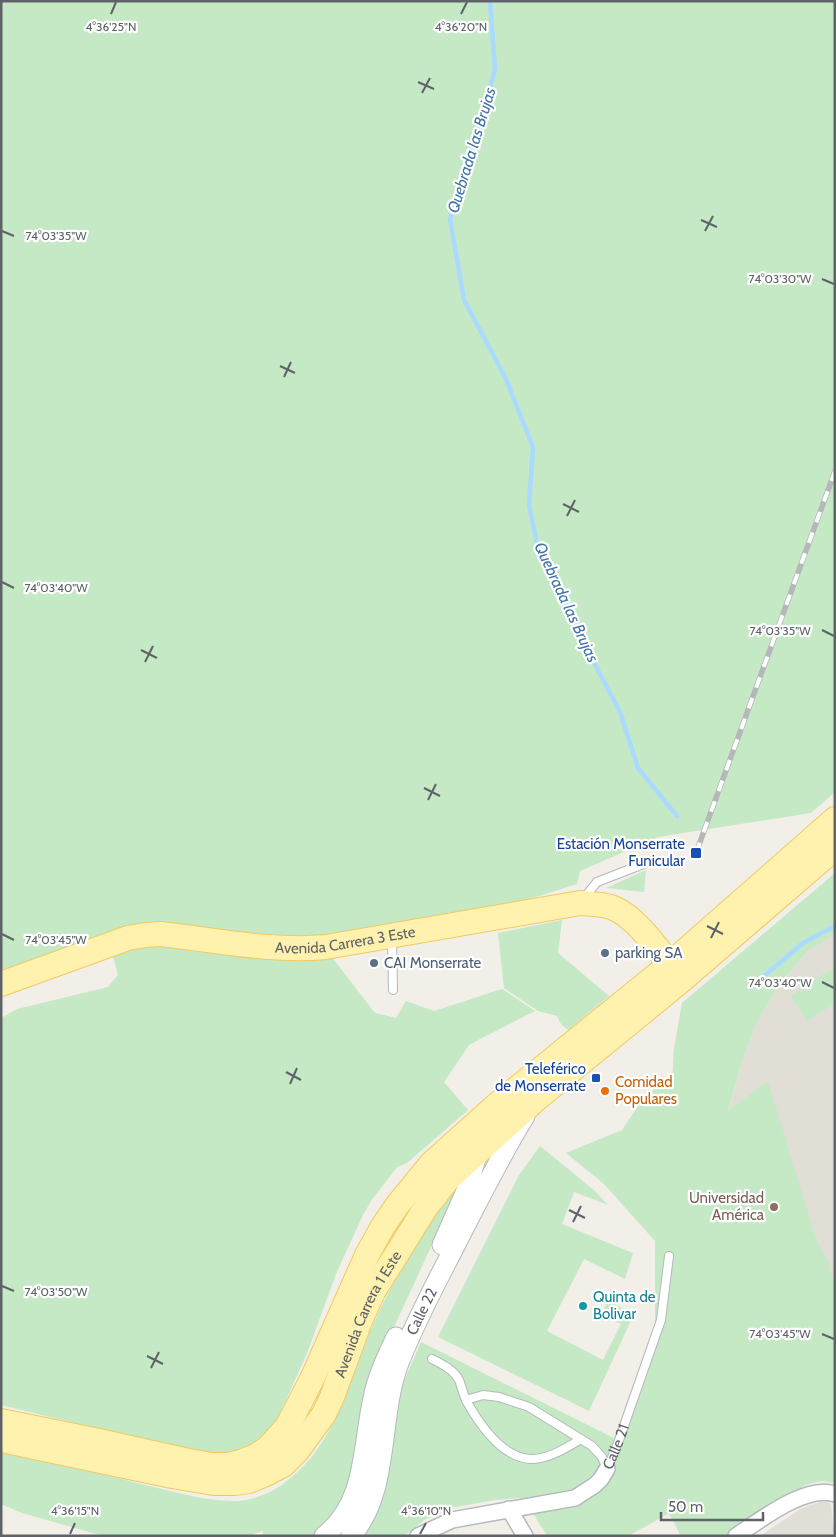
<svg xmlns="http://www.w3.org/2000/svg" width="836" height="1537" font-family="Cabin,sans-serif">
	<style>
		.education { fill: #e1ded6 }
		.green { fill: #c5e8c5 }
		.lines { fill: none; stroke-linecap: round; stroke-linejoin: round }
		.stream { stroke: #aadaff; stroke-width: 4.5 }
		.service-casing { stroke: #b5b8bc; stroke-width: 10 }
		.minor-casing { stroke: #b5b8bc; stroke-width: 18 }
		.tertiary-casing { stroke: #b5b8bc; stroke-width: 21 }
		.primary-casing { stroke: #f2c960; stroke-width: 26 }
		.service { stroke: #fff; stroke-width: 8 }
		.minor { stroke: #fff; stroke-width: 15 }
		.tertiary { stroke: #fff; stroke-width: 19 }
		.primary { stroke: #fff2af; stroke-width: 24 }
		.rail-casing { stroke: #b6b7b8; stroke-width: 5.5 }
		.rail { stroke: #fff; stroke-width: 4; stroke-dasharray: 11; stroke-linecap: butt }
		.ticks { fill: none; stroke: #5f6368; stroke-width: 2 }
		.transit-dot { fill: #1a4fb4; stroke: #fff; stroke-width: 2 }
		.service-dot { fill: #5c6f8a; stroke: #fff; stroke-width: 2 }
		.food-dot { fill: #e8710a; stroke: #fff; stroke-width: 2 }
		.education-dot { fill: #8d6e63; stroke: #fff; stroke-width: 2 }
		.culture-dot { fill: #0f9aa8; stroke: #fff; stroke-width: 2 }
		.labels { text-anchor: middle; stroke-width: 4.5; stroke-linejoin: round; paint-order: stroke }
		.transit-label { font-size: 15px; fill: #164399; stroke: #fff; text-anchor: end }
		.street-label { font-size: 15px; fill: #5f6368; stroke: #fff }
		.service-label { font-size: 15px; fill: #4e5e75; stroke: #fff; text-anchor: start }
		.food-label { font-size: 15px; fill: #c56008; stroke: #fff; text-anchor: start }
		.education-label { font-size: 15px; fill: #785e54; stroke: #fff; text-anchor: end }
		.culture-label { font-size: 15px; fill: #0d838f; stroke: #fff; text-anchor: start }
		.water-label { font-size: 16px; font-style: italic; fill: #4174aa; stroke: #fff }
		.ticks-label { font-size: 12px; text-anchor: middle; fill: #5f6368; stroke: #fff; stroke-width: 4.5; stroke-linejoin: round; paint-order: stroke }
	</style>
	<rect width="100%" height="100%" fill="#f1efe8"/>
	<g class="education">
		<path d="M835,934V1466L726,1536H681L669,1513L643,1528L728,1112L742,1061L757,1022L780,983L808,951Z"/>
		<path d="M827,1501L831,1504L834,1536H760L802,1508L820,1502Z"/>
	</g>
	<g class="green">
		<path d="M1,1H835V792L811,813L658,837L580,871L577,884L520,902L422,918L328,937L285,939L193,929L1,980Z"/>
		<path d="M646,870L644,892L606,888Z"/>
		<path d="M835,873V934L808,951L780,983L757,1022L742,1061L728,1111L768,1081L816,1239L828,1261L835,1287V1483L822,1481L805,1485L726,1536H681L669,1513L628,1536H547L527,1503L519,1498L495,1500L450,1508L424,1520L404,1536H357L396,1399L421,1342L614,1438L655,1324V1241L604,1184L566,1153L622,1130L647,1093L672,1081L674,1048L682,1003Z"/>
		<path d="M562,920L558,953L609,996L568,1030L561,1024L557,1016L538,1011L504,988L498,933Z"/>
		<path d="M128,942L331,956L375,1013L396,1018L406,1001L434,1011L502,989L535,1011L480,1039L469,1045L444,1082L468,1110L407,1163L397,1167L371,1201L363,1215L336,1274L307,1353L279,1416L263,1438L237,1453L206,1455L1,1405V1018L17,1009L108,987L118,975L113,956Z"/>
		<path d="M833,968L835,970V1003L807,1021L791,996Z"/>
		<path d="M540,1146L595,1191L608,1205L574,1192L562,1224L633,1253L625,1279L584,1259L547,1331L603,1360L621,1324L601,1315L608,1301L634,1314L589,1411L438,1337L519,1175Z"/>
		<path d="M457,1182L450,1203L430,1249L376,1366L351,1489L319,1536H264L262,1531L249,1536H103L22,1513L1,1504V1453C49,1461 95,1472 141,1484C173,1491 205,1502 238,1501C252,1500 265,1495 277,1488C333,1453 348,1386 371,1329C377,1315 384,1301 391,1288C410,1251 435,1217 457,1182Z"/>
	</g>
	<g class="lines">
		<g class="stream">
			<path d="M490,1L495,70L450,219L464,300L505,377L533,447L529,505L537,544L576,629L620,712L638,768L677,816"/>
			<path d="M750,988L803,943L835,926"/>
		</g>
		<g class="service-casing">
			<g id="service">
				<path d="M584,898L597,882L651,861"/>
				<path d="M392,939L393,990"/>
				<path d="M432,1359C442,1364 454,1370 459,1380C462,1387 463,1395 467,1402C480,1425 502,1458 531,1459C547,1460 568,1447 581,1439"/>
				<path d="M466,1400L483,1395L499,1397L529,1407L592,1446L602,1457L607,1469"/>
				<path id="s1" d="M607,1469L618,1443L661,1320L669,1256"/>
			</g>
		</g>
		<g class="minor-casing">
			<g id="minor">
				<path d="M509,1509L525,1536"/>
				<path d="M418,1536L452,1520L575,1498L595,1485L601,1479L607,1469"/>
				<path d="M736,1536C759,1521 806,1484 835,1494"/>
			</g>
		</g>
		<g class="tertiary-casing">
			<g id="tertiary">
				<path d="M442,1245L466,1191L479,1149"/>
				<path d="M324,1536C367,1503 362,1446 373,1398C377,1377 387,1356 396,1337"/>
				<path id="s2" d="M351,1536C391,1491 378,1417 399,1363C414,1324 434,1287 453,1250C476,1205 498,1160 525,1116"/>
			</g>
		</g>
		<g class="primary-casing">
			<g id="primary">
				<path id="s3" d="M1,984L128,938L145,935L160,934C216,940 270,952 326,947L580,903C590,904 601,904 611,907C637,916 662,955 679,977"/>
				<path d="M1,1421L99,1441L184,1460L211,1465H227L241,1462L256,1456L268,1448L287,1427L295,1412L313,1377L367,1255L383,1226L399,1203L431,1164L499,1103L669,965L835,819"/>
				<path id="s4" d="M1,1440L172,1476L214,1483H235L249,1481L266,1474L283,1465L297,1451L324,1414L332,1397L360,1321L373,1292L426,1207L448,1179L534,1101L682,980L835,848"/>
			</g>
		</g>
		<use href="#service" class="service"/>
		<use href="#minor" class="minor"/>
		<use href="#tertiary" class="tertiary"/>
		<use href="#primary" class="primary"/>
		<g class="rail-casing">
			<path id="rail" d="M696,853L835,471"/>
		</g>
		<use href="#rail" class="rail"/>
	</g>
	<path class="ticks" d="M111,14L116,2M461,14L467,2M418,82L434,89M422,93L430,78M701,220L717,227M2,231L14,236M705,231L713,216M822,279L834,284M280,366L295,373M284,377L291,362M563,504L579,512M567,516L575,500M2,582L14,588M822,630L834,636M141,650L157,658M145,662L153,646M424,788L440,796M428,800L436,784M707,926L723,934M2,934L14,940M711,938L719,922M822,982L834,988M286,1072L301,1080M290,1084L297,1068M569,1210L585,1218M573,1222L581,1206M2,1286L14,1291M822,1334L834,1339M147,1356L163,1364M151,1368L159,1352M70,1534L75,1523M420,1534L426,1523"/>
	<g class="transit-dot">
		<rect x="690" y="847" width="12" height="12" rx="2.5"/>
		<rect x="591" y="1073" width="10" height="10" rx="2.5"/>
	</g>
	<g class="service-dot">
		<circle cx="605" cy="953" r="5"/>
		<circle cx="374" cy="963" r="5"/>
	</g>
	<circle class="food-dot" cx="605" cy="1091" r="5"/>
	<circle class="education-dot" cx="774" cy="1207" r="5"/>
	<circle class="culture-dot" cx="583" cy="1306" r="5"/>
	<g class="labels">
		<g class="transit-label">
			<text x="685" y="849">Estación Monserrate<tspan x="685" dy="17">Funicular</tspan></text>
			<text x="586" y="1074">Teleférico<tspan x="586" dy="17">de Monserrate</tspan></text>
		</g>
		<g class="street-label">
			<text dy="5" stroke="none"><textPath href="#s3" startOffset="354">Avenida Carrera 3 Este</textPath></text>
			<text dy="5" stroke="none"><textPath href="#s2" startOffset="238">Calle 22</textPath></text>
			<text dy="5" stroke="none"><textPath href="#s4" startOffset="465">Avenida Carrera 1 Este</textPath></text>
			<text dy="5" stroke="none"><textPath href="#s1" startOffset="24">Calle 21</textPath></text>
		</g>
		<g class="service-label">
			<text x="615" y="958">parking SA</text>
			<text x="384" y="968">CAI Monserrate</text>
		</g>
		<g class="food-label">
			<text x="615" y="1087">Comidad<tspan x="615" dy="17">Populares</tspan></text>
		</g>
		<g class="education-label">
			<text x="764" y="1203">Universidad<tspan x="764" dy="17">América</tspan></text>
		</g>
		<g class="culture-label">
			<text x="593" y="1302">Quinta de<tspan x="593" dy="17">Bolivar</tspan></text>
		</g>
		<g class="water-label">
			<text transform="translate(471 150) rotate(-73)" y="6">Quebrada las Brujas</text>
			<text transform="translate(567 602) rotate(65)" y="6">Quebrada las Brujas</text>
		</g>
	</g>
	<g class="ticks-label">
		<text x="111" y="31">4°36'25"N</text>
		<text x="461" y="31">4°36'20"N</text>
		<text x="56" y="240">74°03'35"W</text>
		<text x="780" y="283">74°03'30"W</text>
		<text x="56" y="592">74°03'40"W</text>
		<text x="780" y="635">74°03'35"W</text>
		<text x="56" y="944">74°03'45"W</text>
		<text x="780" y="987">74°03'40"W</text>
		<text x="56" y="1296">74°03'50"W</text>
		<text x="780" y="1338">74°03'45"W</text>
		<text x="75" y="1515">4°36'15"N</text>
		<text x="426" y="1515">4°36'10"N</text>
	</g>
	<rect width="836" height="1537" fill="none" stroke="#5f6368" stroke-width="5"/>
	<path d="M661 1512v8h102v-8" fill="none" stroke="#5f6368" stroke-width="2.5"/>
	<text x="668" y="1512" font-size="15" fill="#5f6368" stroke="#ffffff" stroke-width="4" paint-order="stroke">50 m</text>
</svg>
